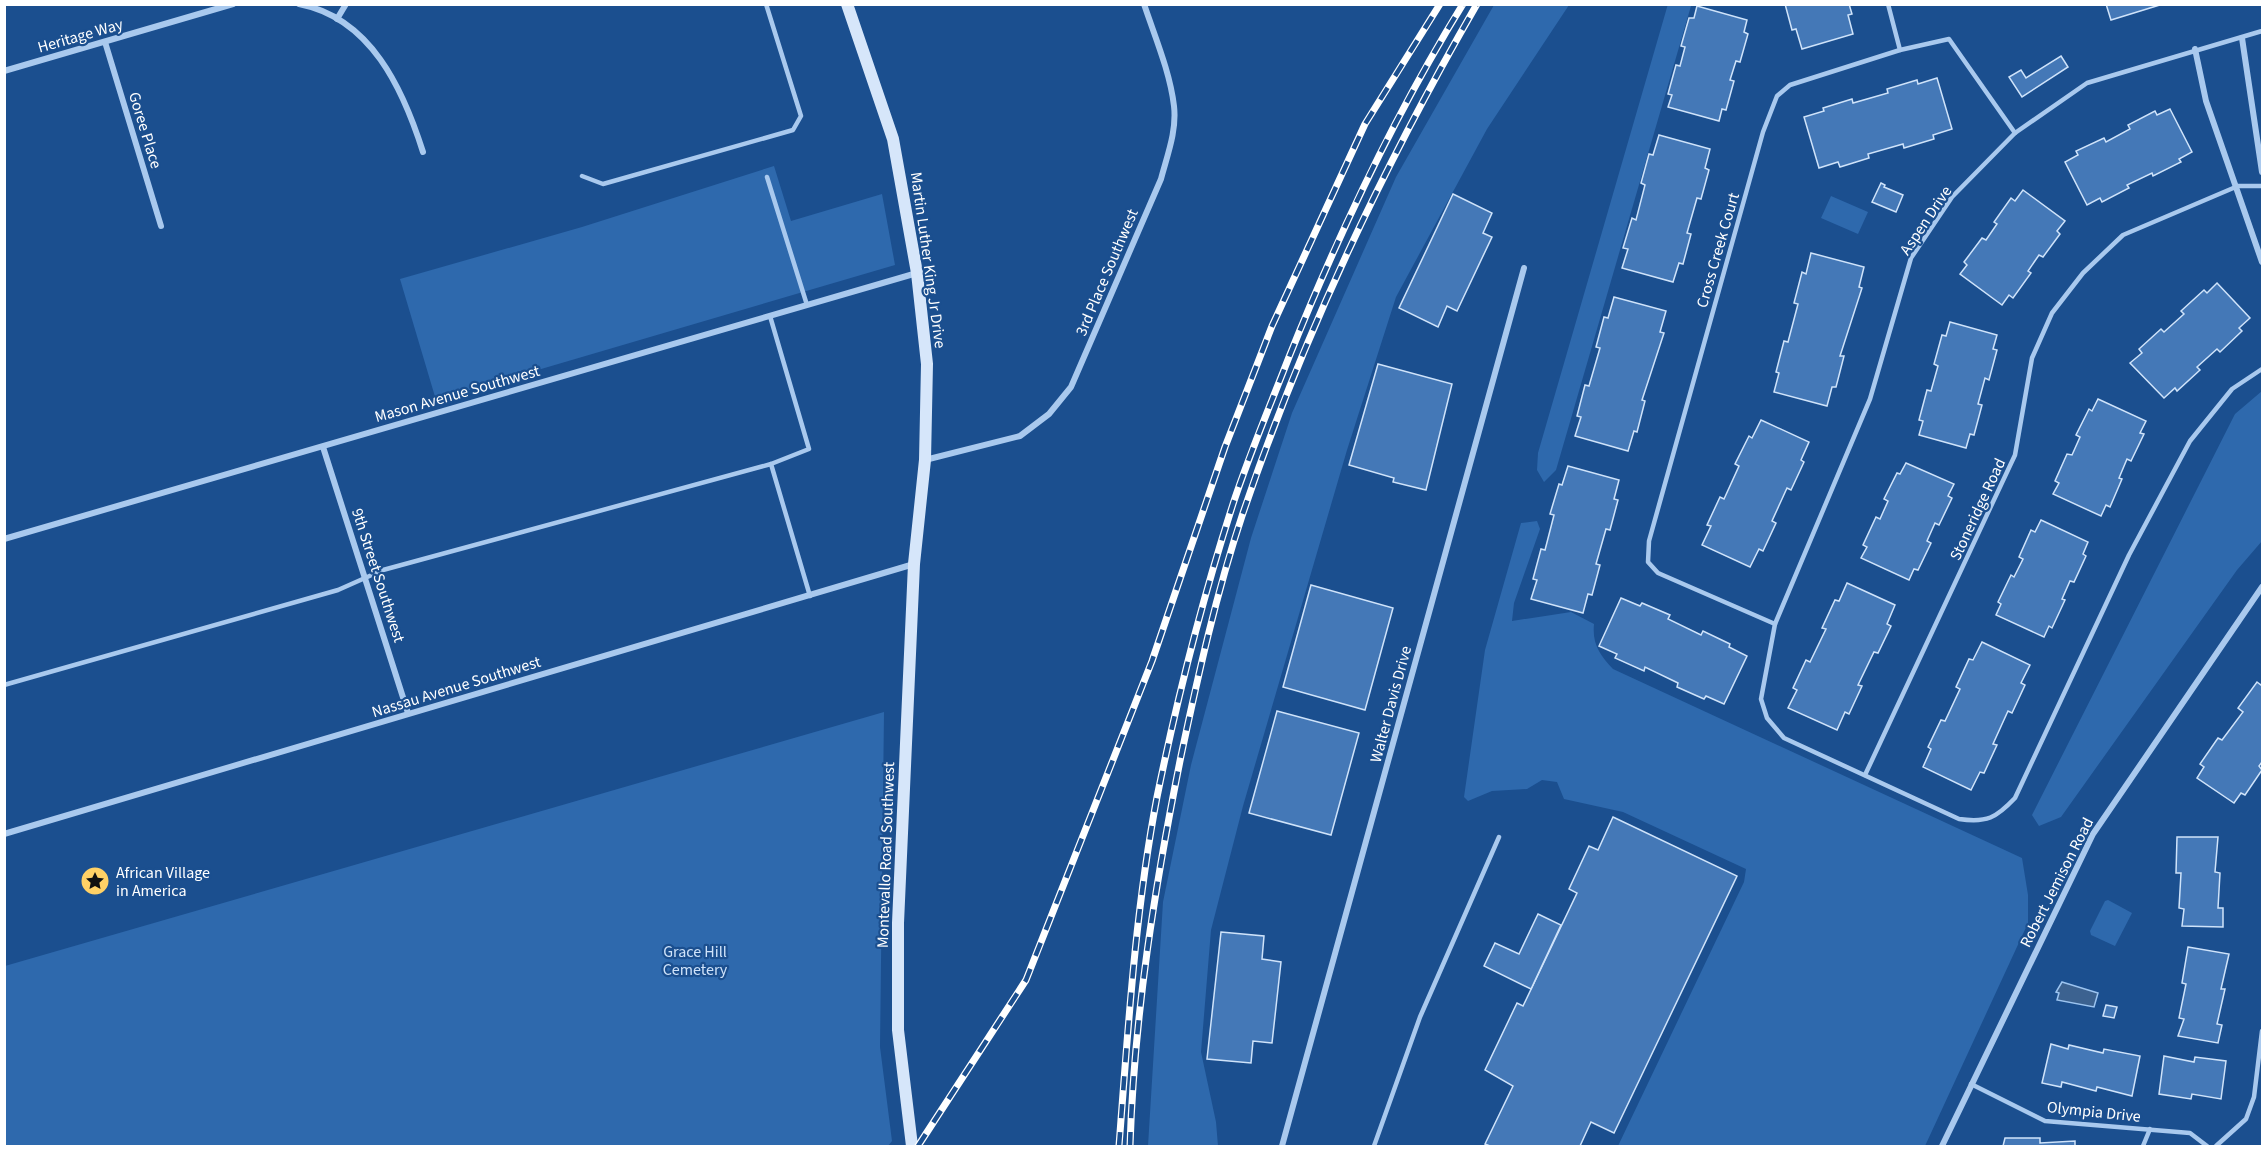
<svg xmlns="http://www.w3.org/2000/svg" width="2267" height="1151" font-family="'Source Sans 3',sans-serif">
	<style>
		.green { fill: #2e69ad }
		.water { fill: #3c6290; stroke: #9cc4f0; stroke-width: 1.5 }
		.building { fill: #4478b7; stroke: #cfe3fa; stroke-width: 1.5 }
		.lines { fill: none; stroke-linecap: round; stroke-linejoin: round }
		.service { stroke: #a9c9ee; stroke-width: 4.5 }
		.minor { stroke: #a9c9ee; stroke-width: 6 }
		.secondary { stroke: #d6e6fa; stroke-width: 12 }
		.rail-casing { stroke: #fff; stroke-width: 7 }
		.rail { stroke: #1b4f8f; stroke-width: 4.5; stroke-dasharray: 14; stroke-linecap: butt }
		.labels { text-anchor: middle; stroke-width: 4.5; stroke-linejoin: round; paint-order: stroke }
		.street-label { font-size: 16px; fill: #fff; stroke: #1b4f8f }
		.poi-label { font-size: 16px; fill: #fff; stroke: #1b4f8f; text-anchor: start }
		.park-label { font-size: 16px; fill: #cfe3fa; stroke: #1b4f8f }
	</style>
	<rect width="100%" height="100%" fill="#1b4f8f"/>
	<g class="green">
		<path d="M1668,4L1697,5L1691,6L1556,470L1544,482L1537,470L1538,453Z"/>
		<path d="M1494,5H1569L1487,129L1396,297L1347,450L1243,806L1211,930L1201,1052L1216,1122L1218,1146H1148L1163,902L1191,765L1251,538L1292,413L1396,177Z"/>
		<path d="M774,166L791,221L882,194L895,265L436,400L400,279L582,227Z"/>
		<path d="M1831,196L1868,212L1858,234L1821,218Z"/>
		<path d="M2262,391V541L2237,570L2061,817L2039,826L2032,815L2235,414Z"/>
		<path d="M1537,521L1540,529L1514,603L1512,621L1571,612L1594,624C1592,644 1600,655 1613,669L2022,858L2028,895V923L1925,1146H1618L1744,882L1746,869L1623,812L1564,799L1557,782L1542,780L1527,789L1492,791L1468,801L1464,797L1485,650L1521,523Z"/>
		<path d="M884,712L880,1047L892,1141L888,1146H5V966Z"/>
		<path d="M2108,900L2132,913L2115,946L2091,935L2090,931L2105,901Z"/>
	</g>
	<path class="water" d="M2062,982L2098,993L2094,1007L2057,1000L2059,993L2056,992Z"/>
	<g class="building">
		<path d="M1785,4H1849L1852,14L1848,15L1853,34L1802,49L1796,29L1792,30Z"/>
		<path d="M2106,4H2163L2111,20Z"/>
		<path d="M1697,6L1747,20L1744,32L1748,34L1740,62L1736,61L1730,80L1734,81L1726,110L1722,109L1719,121L1668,107L1672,95L1668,94L1676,65L1680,66L1685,47L1681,46L1689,18H1694Z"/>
		<path d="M2061,56L2068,67L2022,97L2009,77L2021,70L2026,78Z"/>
		<path d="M1937,78L1952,129L1933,135L1934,139L1904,148L1903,144L1868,154L1869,158L1840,167L1838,162L1819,168L1804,117L1824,111L1823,108L1852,99L1853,103L1888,93L1887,89L1917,80L1918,84Z"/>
		<path d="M2170,109L2192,152L2179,159L2181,162L2153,176L2152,173L2127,185L2129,188L2102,202L2100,198L2087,205L2065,162L2078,155L2076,151L2104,138L2106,142L2130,129L2128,125L2155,111L2157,115Z"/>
		<path d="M1659,135L1710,149L1705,168L1709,170L1701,199L1697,198L1687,233L1691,234L1683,264L1679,263L1673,282L1622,268L1628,249L1623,248L1632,218L1636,220L1645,185L1641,183L1649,154L1653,155Z"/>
		<path d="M1881,183L1885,185L1884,187L1903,195L1896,212L1872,202Z"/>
		<path d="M2023,190L2065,221L2057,231L2060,234L2043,257L2039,255L2028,271L2031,273L2013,298L2009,295L2002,305L1960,274L1967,265L1964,262L1982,238L1986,240L1997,224L1994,222L2011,198L2015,201Z"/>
		<path d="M1453,194L1492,213L1483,233L1492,237L1457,311L1447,306L1438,327L1399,308Z"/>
		<path d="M1811,253L1864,267L1859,287L1862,288L1840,356H1844L1836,387H1832L1827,406L1774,392L1779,373L1776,372L1784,341L1788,342L1798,304L1794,303L1802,272L1806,274Z"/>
		<path d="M2217,283L2250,318L2239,328L2242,331L2220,352L2217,349L2197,367L2200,370L2177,391L2175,388L2164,398L2130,363L2142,353L2139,349L2161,329L2164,332L2184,314L2181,311L2204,290L2207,293Z"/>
		<path d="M1614,297L1666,311L1660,332L1664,333L1642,400L1645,401L1637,432L1634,431L1628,451L1575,436L1581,417L1577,416L1585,385L1589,386L1600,348L1596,347L1604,317L1608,318Z"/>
		<path d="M1950,322L1997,335L1993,349L1997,350L1989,380L1985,378L1978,404L1982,405L1974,435L1970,434L1966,448L1919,435L1923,421L1919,420L1927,390L1931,391L1938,366L1934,364L1942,335L1946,336Z"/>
		<path d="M1378,364L1452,384L1426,490L1393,482L1394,478L1349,465Z"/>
		<path d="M2098,399L2146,421L2140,433L2144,434L2131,461L2127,459L2119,478L2122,479L2110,507L2106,505L2101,516L2053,494L2059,483L2055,481L2067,454L2072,455L2080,437L2076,435L2089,409L2092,411Z"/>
		<path d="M1761,420L1809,442L1801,460L1804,462L1791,490L1787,488L1772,521L1776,523L1763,551L1759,549L1750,567L1702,545L1711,526L1707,525L1720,497L1724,499L1739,466L1735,464L1749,436L1752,438Z"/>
		<path d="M1906,463L1954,484L1948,496L1952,498L1939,525L1935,523L1927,541L1931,543L1918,570L1914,569L1909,580L1861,558L1867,547L1863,545L1876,517L1880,519L1888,501L1884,499L1897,473L1900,474Z"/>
		<path d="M1568,466L1619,480L1614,499L1618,500L1610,530L1606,529L1596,564L1600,565L1592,595L1588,594L1583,613L1531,599L1537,580L1533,579L1541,549L1545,550L1554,515L1550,514L1559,484L1562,485Z"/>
		<path d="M2041,520L2088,542L2083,554L2086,556L2074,582L2070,581L2062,599L2065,600L2052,628L2049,626L2044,637L1996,615L2001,604L1998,602L2011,575L2014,577L2023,559L2019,557L2031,530L2035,532Z"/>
		<path d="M1847,583L1895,605L1887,624L1891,626L1878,653L1874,652L1858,685L1862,686L1849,714L1845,712L1837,730L1788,708L1797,690L1793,688L1806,660L1810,662L1826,629L1822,628L1835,600L1839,601Z"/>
		<path d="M1311,585L1393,608L1365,710L1283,687Z"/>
		<path d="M1621,598L1640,606L1642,603L1670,615L1668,619L1701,635L1703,631L1730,644L1729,647L1747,656L1724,704L1706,696L1704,699L1677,687L1678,683L1645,667L1644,671L1615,658L1617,654L1599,646Z"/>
		<path d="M1982,642L2030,665L2021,683L2025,685L2012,713L2008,711L1993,744L1997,745L1984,773L1980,772L1971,790L1923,767L1931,749L1928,747L1941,720L1945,721L1960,689L1956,687L1969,659L1973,660Z"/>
		<path d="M2257,682L2261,685L2262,683V762L2259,766L2262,770L2245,795L2241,793L2234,803L2197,778L2204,767L2200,764L2218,738L2222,740L2243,712L2238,708Z"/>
		<path d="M1277,711L1359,733L1331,835L1249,813Z"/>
		<path d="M1613,817L1737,876L1614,1133L1591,1122L1580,1146H1490L1485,1144L1513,1086L1485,1070L1517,1003L1523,1006L1577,893L1569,889L1589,846L1598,850Z"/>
		<path d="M2177,837H2218L2215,872L2220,873L2218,908H2223V927L2182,926L2184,909L2179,908L2181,873H2176Z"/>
		<path d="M1538,914L1561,925L1531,989L1484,966L1495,943L1519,954Z"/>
		<path d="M1221,932L1264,936L1262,959L1281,962L1272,1043L1253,1041L1251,1063L1207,1059Z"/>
		<path d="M2188,947L2229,954L2221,989H2225L2217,1024L2222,1025L2218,1043L2178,1036L2184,1019L2179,1018L2186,984L2182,983Z"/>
		<path d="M2106,1005L2117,1007L2114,1018L2103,1016Z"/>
		<path d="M2051,1044L2068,1049L2069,1045L2103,1053L2104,1049L2140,1056L2132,1096L2097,1087L2096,1091L2062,1082L2061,1087L2042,1083Z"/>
		<path d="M2164,1056L2194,1062L2195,1057L2226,1061L2221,1099L2192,1094L2191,1099L2159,1094Z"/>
		<path d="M2005,1138H2040V1143L2075,1141V1146H2003Z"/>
	</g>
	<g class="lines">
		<g class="service">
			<path d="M1888,4L1900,50"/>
			<path d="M2262,31L2087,83L2015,133L1952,197L1911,258L1870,399L1775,624L1761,699L1767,718L1784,738L1959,819C1987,823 1996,818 2015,798L2129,555L2190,441L2232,389L2262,369"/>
			<path d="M582,176L603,184L793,130L801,116L766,4"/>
			<path d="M767,177L807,305"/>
			<path d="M771,464L810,596"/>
			<path d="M1775,624L1658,573L1648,562L1649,541L1763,132L1777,96L1790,85L1900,50L1949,39L2015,133"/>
			<path d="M4,685L338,590L383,570L771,464L809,449L770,316"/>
			<path d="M1865,775L2015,455L2032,358L2052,313L2083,273L2123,235L2238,186H2262"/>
			<path d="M1971,1084L2045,1121L2190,1133L2207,1146"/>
			<path d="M1374,1146L1420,1017L1499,837"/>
			<path d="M2143,1146L2150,1129"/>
			<path d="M2216,1146L2246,1119L2254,1097L2262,1031"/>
		</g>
		<g class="minor">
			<path d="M299,4C371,18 403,89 423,152"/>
			<path d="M337,19L346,4"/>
			<path d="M2242,38L2262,172"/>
			<path d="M105,42L161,226"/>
			<path d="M2195,49L2206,101L2262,262"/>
			<path d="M4,71L233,4"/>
			<path d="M323,447L408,713"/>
			<path d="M925,460L1020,436L1049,414L1071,387L1161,179C1167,156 1177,131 1174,106C1170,72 1155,37 1144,4"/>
			<path d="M4,539L917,273"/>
			<path d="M4,834L914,564"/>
			<path d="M1282,1146L1524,268"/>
			<path d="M1942,1146L2093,834L2262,587"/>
		</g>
		<path class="secondary" d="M847,4L893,139L917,273L927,364L925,460L914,564L898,923V1030L912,1146"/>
		<g class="rail-casing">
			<g id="rail">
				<path d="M918,1146L1026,980L1152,661L1225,447L1272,326L1365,124L1440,4"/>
				<path d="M1119,1146C1128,1030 1135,912 1157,797C1177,699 1202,600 1233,504C1249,455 1270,406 1289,357C1338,235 1394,116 1463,4"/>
				<path d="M1130,1146C1134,1016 1155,885 1181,756C1198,676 1216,594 1242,516C1302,338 1383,167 1477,4"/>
			</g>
		</g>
		<use href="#rail" class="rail"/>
	</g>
	<defs>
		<g id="sight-disc" transform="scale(1.5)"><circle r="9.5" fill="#ffd166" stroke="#1b4f8f"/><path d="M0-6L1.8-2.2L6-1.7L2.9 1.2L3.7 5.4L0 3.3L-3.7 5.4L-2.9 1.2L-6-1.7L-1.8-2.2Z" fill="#111"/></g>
	</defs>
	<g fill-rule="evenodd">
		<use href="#sight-disc" x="95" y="881"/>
	</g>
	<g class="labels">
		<g class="street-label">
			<text transform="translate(80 35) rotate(-16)" y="6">Heritage Way</text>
			<text transform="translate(146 130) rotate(73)" y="6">Goree Place</text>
			<text transform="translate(1925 220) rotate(-56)" y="6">Aspen Drive</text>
			<text transform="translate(1717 250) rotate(-74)" y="6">Cross Creek Court</text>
			<text transform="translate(929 260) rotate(82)" y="6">Martin Luther King Jr Drive</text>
			<text transform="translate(1106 272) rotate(-67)" y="6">3rd Place Southwest</text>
			<text transform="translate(457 393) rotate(-16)" y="6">Mason Avenue Southwest</text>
			<text transform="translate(1977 509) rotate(-65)" y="6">Stoneridge Road</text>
			<text transform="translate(379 575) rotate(72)" y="6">9th Street Southwest</text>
			<text transform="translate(456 686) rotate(-17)" y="6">Nassau Avenue Southwest</text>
			<text transform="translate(1390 704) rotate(-75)" y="6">Walter Davis Drive</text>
			<text transform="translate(885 855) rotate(-88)" y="6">Montevallo Road Southwest</text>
			<text transform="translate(2056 882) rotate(-63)" y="6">Robert Jemison Road</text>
			<text transform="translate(2094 1111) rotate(6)" y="6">Olympia Drive</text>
		</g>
		<g class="poi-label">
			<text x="116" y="878">African Village<tspan x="116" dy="18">in America</tspan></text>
		</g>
		<g class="park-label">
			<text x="695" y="957">Grace Hill<tspan x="695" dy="18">Cemetery</tspan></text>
		</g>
	</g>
	<rect width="2267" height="1151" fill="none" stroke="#ffffff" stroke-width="12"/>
</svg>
